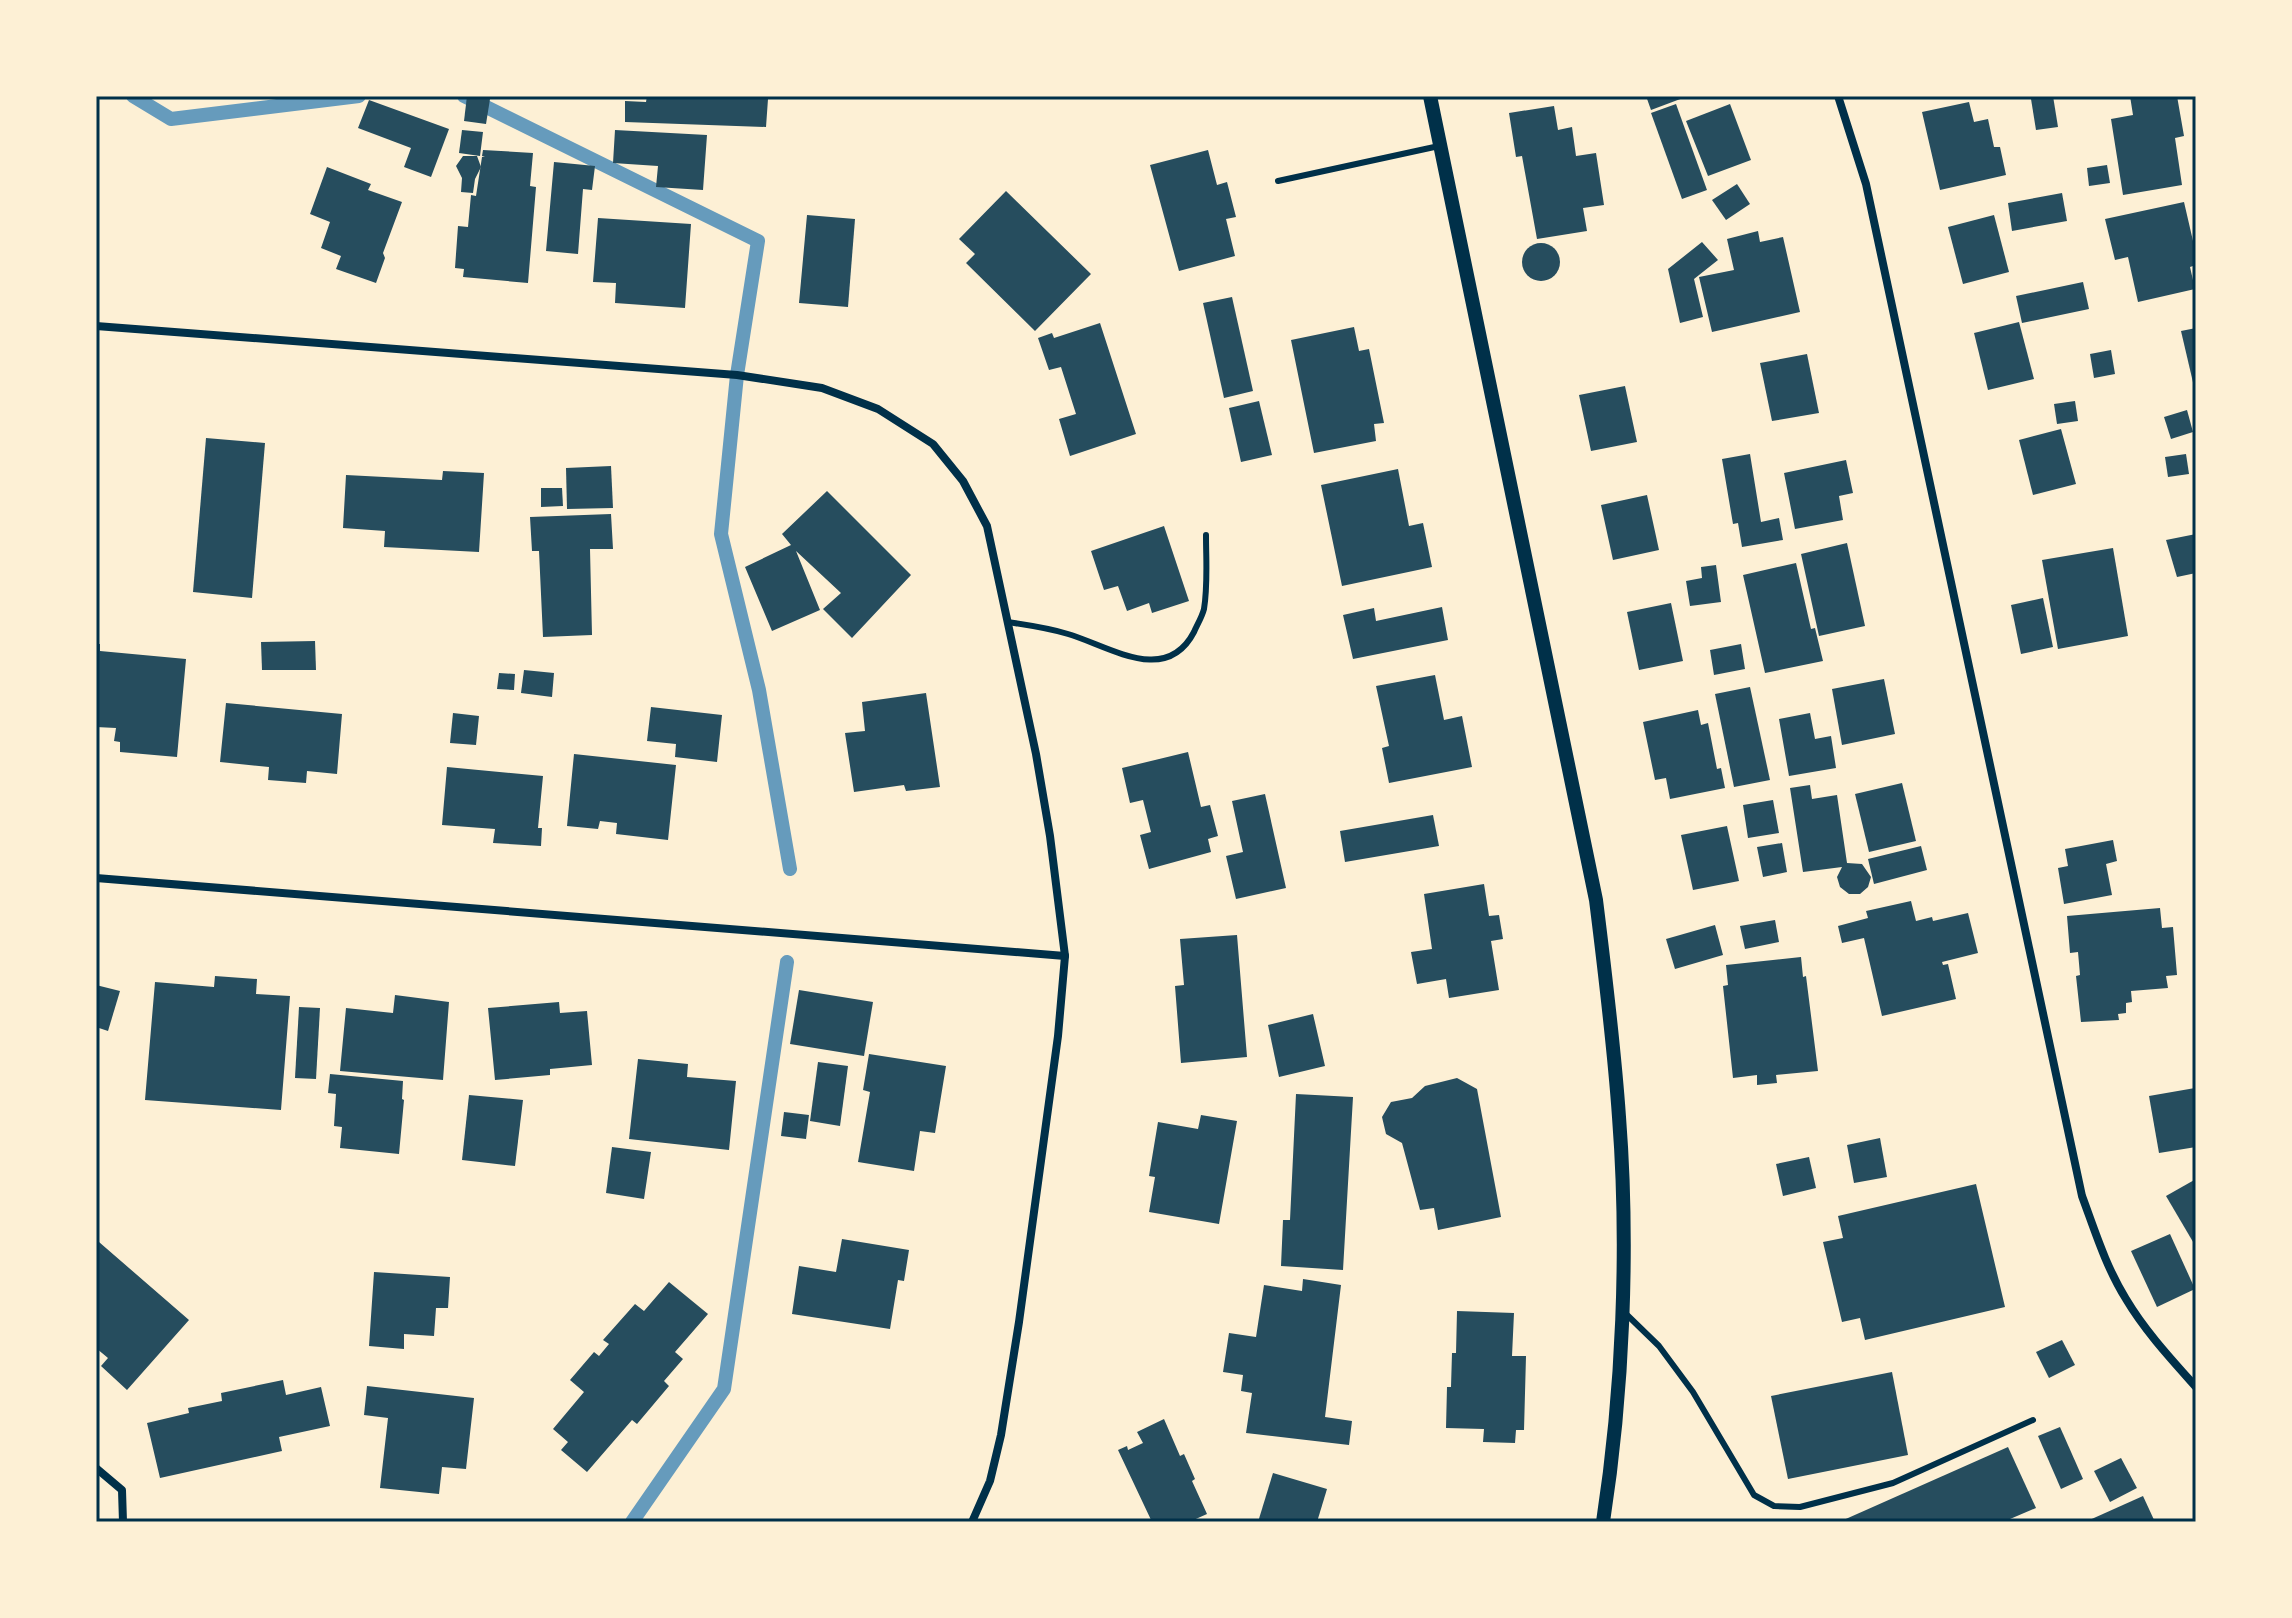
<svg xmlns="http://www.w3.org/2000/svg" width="2292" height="1618" font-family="'Space Grotesk',sans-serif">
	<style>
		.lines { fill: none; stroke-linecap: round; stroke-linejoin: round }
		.stream { stroke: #669bbc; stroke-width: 14 }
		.building { fill: #264d5e }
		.service { stroke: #003049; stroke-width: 6 }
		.minor { stroke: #003049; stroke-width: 8 }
		.tertiary { stroke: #003049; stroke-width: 14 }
		.neatline { fill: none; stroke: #003049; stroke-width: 3 }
	</style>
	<rect width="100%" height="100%" fill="#fdf0d5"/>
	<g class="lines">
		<g class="stream">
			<path d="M133,96L171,119L359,96"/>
			<path d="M464,96L758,241L737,375L721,534L759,690L790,869"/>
			<path d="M632,1522L724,1389L787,962"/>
		</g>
	</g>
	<g class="building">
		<path d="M467,96L490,99L486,124L464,121Z"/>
		<path d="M647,96L768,99L766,127L625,122V101L646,102Z"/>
		<path d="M1646,96H1682L1683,98L1651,110Z"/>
		<path d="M2053,96L2058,127L2036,130L2031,99Z"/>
		<path d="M2130,96H2177L2184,136L2175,138L2182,185L2123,195L2111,119L2133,115Z"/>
		<path d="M369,100L449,129L431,177L404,167L411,148L358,128Z"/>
		<path d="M1969,102L1974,122L1988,119L1994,147H2000L2006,175L1940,190L1922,112Z"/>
		<path d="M1676,104L1707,190L1682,199L1651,113Z"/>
		<path d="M1730,104L1751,160L1708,176L1686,121Z"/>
		<path d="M1554,106L1558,130L1572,127L1576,156L1596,153L1604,205L1583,208L1587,231L1537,239L1522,156L1516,157L1509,113Z"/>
		<path d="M462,130L483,132L480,156L459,153Z"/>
		<path d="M615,130L707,135L703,190L656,187L658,166L613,163Z"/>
		<path d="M483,150L533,153L530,186L536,187L528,283L463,277L464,269L455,268L458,226L468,227L471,195L476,196L482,157H485L482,156Z"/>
		<path d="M1208,150L1217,185L1227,182L1236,217L1226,219L1235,256L1179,271L1150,165Z"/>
		<path d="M463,156H477L481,167L475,179L473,193L461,192L462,178L456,166Z"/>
		<path d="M554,162L595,166L592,190L583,189L578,254L546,251Z"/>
		<path d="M2107,165L2110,183L2089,186L2087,168Z"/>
		<path d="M327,167L371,184L368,190L402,202L383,253L385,258L376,283L336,269L341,256L321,248L330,222L310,214Z"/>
		<path d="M1737,184L1750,204L1726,220L1712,200Z"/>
		<path d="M1006,191L1091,274L1035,331L966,263L975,254L959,239Z"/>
		<path d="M2062,193L2067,221L2012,231L2008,203Z"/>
		<path d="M2184,202L2196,254V265L2190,267L2195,289L2138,302L2128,257L2115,260L2105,219Z"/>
		<path d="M807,215L855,219L848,307L799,303Z"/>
		<path d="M1994,215L2009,272L1963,284L1948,227Z"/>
		<path d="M598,218L691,224L685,308L615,303L616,283L593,282Z"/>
		<path d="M1758,231L1760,242L1783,237L1800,312L1712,332L1699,277L1734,270L1727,239Z"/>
		<path d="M1702,242L1718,260L1694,279L1703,317L1680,323L1668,269Z"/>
		<circle cx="1541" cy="262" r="19"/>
		<path d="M2083,282L2089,309L2022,323L2016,296Z"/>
		<path d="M1232,297L1253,391L1224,398L1203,303Z"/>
		<path d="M2019,322L2034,379L1988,390L1974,333Z"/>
		<path d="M1100,323L1136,434L1070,456L1059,419L1076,414L1061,367L1049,370L1038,338L1052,333L1054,338Z"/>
		<path d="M1354,327L1359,351L1369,349L1384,423L1374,424L1376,441L1314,453L1291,340Z"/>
		<path d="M2196,328V391H2195L2181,331Z"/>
		<path d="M2111,350L2115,374L2094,378L2090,354Z"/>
		<path d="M1807,354L1819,413L1772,421L1760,363Z"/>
		<path d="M1625,386L1637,442L1591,451L1579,395Z"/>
		<path d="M1259,401L1272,455L1241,462L1229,408Z"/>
		<path d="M2075,401L2078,421L2057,424L2054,404Z"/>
		<path d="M2187,410L2193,432L2171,439L2164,417Z"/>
		<path d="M2061,429L2076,484L2033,495L2019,440Z"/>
		<path d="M206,438L265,443L252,598L193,592Z"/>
		<path d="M1750,454L1761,522L1779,518L1783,540L1742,547L1738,523L1733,524L1722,459Z"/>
		<path d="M2186,454L2189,474L2168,477L2165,457Z"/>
		<path d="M1846,460L1853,493L1839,496L1843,520L1795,529L1784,473Z"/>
		<path d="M611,466L613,508L567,509L566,468Z"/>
		<path d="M1398,469L1409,526L1423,523L1432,567L1342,586L1321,485Z"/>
		<path d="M443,471L484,473L479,552L384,547L385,531L343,528L346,475L442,480Z"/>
		<path d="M541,488H562L563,506L541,507Z"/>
		<path d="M827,491L911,575L852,638L823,609L841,593L796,551L820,610L772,631L745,567L791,545L782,534Z"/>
		<path d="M1647,495L1659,550L1613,560L1601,505Z"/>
		<path d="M611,514L613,549H590L592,635L543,637L539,551H532L530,517Z"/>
		<path d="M1164,526L1189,601L1152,613L1149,603L1127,611L1118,586L1104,590L1091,551Z"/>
		<path d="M2196,534V573L2177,577L2166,540Z"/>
		<path d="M1847,543L1865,626L1819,636L1801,554Z"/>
		<path d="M2113,548L2128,636L2058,649L2042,560Z"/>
		<path d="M1796,563L1811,629L1815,628L1823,661L1765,673L1743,575Z"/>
		<path d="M1716,565L1721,602L1690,606L1686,581L1702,578L1701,567Z"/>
		<path d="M2043,598L2053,647L2021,654L2011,605Z"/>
		<path d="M1671,603L1683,661L1639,670L1627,612Z"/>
		<path d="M1442,607L1448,640L1353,659L1343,615L1374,608L1376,621Z"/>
		<path d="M315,641L316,670H262L261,642Z"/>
		<path d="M96,644H100V651L186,659L177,757L120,752V742L114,741L116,728L96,727Z"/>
		<path d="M1741,644L1745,669L1714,675L1710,650Z"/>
		<path d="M524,670L554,673L552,697L521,693Z"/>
		<path d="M499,673L515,674L514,690L497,689Z"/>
		<path d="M1435,675L1444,720L1462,716L1472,767L1389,783L1382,748L1389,746L1376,686Z"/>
		<path d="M1884,679L1895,734L1842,745L1832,689Z"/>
		<path d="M1750,687L1770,780L1734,787L1715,694Z"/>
		<path d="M926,693L940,787L906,791L904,785L854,792L845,733L865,731L862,702Z"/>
		<path d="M226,703L342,714L337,774L307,771L306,783L268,780L269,767L220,762Z"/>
		<path d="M651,707L722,715L717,762L675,757L676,744L647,741Z"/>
		<path d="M1698,710L1701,725L1708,723L1717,769L1721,768L1725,788L1670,799L1666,778L1655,780L1643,722Z"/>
		<path d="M453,713L479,716L476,745L450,743Z"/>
		<path d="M1810,713L1815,739L1831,736L1836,768L1789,776L1779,719Z"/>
		<path d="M1188,752L1201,807L1210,805L1218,836L1208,839L1211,852L1149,869L1140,835L1151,832L1143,800L1130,803L1122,768Z"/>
		<path d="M574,754L676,765L668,840L616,834L617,823L600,821L598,829L567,826Z"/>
		<path d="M447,767L543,776L538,828H542L541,846L493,843L495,829L442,825Z"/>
		<path d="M1902,783L1916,841L1869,852L1855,794Z"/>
		<path d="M1810,785L1812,799L1837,795L1847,863L1862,864L1871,877L1868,887L1860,894H1849L1840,887L1837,877L1842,867L1803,872L1790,788Z"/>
		<path d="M1265,794L1286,888L1236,899L1226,856L1243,852L1232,801Z"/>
		<path d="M1773,800L1779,833L1748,838L1743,805Z"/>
		<path d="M1433,815L1439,846L1345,862L1340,831Z"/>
		<path d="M1727,826L1739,881L1693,890L1681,835Z"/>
		<path d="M2113,840L2117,861L2106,864L2112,895L2064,904L2058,868L2068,866L2065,849Z"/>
		<path d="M1782,843L1787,872L1763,877L1757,847Z"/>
		<path d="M1921,846L1927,870L1874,884L1868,859Z"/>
		<path d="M1484,884L1489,916L1499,915L1503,939L1491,941L1499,990L1449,998L1446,979L1417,984L1411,952L1432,949L1424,894Z"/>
		<path d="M1911,901L1916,921L1932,917L1933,921L1968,913L1978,953L1942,962L1943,965L1948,964L1956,999L1882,1016L1864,938L1842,943L1838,926L1868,918L1866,911Z"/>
		<path d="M2160,908L2162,928L2173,927L2177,975L2166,976L2168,988L2131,991L2132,1002L2126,1003V1013L2118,1014L2119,1020L2081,1022L2076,976L2080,975L2078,952L2070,953L2067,916Z"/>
		<path d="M1775,920L1779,942L1745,949L1740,926Z"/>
		<path d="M1715,925L1723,955L1675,969L1666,939Z"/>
		<path d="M1237,935L1247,1057L1181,1063L1175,986L1184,985L1180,939Z"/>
		<path d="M1801,957L1803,977L1806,976L1818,1071L1776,1075L1777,1083L1757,1085V1075L1733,1078L1723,986L1728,985L1726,965Z"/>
		<path d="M215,976L257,979L256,994L290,996L281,1110L145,1100L155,982L214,987Z"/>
		<path d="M96,985L120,991L108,1031L96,1027Z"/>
		<path d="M799,990L873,1002L864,1056L790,1044Z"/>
		<path d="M395,995L449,1002L443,1080L340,1071L346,1008L393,1013Z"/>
		<path d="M559,1002L560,1013L587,1011L592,1065L550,1069V1075L495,1080L488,1008Z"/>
		<path d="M299,1007L320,1008L316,1079L295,1078Z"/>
		<path d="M1313,1014L1325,1066L1279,1077L1268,1025Z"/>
		<path d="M869,1054L946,1066L935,1133L920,1131L914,1171L858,1162L870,1092L863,1090Z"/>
		<path d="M638,1059L688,1064L687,1077L736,1081L729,1150L629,1139Z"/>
		<path d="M818,1062L848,1066L840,1126L810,1121Z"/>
		<path d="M330,1074L403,1081L402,1099L404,1100L399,1154L340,1148L342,1127L334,1126L336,1094L328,1093Z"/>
		<path d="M1457,1078L1477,1089L1501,1217L1438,1230L1434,1208L1420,1210L1402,1143L1386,1134L1382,1117L1391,1102L1412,1098L1425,1086Z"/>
		<path d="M2195,1088L2196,1147L2159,1153L2149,1096Z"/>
		<path d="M1296,1094L1353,1097L1343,1270L1281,1266L1283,1220H1290Z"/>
		<path d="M469,1095L523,1100L515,1166L462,1160Z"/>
		<path d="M784,1112L809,1115L806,1139L781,1136Z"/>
		<path d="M1201,1115L1237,1121L1219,1224L1149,1212L1155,1177L1149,1176L1158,1122L1198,1129Z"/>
		<path d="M1880,1138L1887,1177L1854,1183L1847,1145Z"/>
		<path d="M612,1147L651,1152L644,1199L606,1193Z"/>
		<path d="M1809,1157L1816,1188L1783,1196L1776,1164Z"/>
		<path d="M2196,1179V1247L2166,1196Z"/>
		<path d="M1976,1184L2005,1307L1865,1340L1860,1318L1842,1322L1823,1242L1843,1238L1838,1216Z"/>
		<path d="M2170,1234L2195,1289L2157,1307L2131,1251Z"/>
		<path d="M842,1239L909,1250L904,1281L898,1280L890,1329L792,1314L799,1266L836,1272Z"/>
		<path d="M99,1242L189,1320L127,1390L101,1366L108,1358L96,1348V1245Z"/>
		<path d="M374,1272L450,1277L448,1308H436L434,1336L404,1334V1349L369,1346Z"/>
		<path d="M1303,1279L1341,1285L1325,1417L1352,1421L1349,1445L1246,1433L1252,1393L1241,1391L1243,1375L1223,1372L1229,1333L1256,1337L1264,1285L1302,1291Z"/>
		<path d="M669,1282L708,1314L675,1352L683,1359L664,1381L669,1386L637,1424L632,1420L587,1472L561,1450L568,1442L553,1429L584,1392L570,1380L594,1352L599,1356L609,1344L603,1340L635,1304L644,1311Z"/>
		<path d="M1457,1311L1514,1313L1512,1356H1526L1524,1430H1516L1515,1443L1483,1442L1484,1429L1446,1428L1447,1387H1451L1452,1353H1456Z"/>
		<path d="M2062,1340L2075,1365L2049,1378L2036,1352Z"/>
		<path d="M1892,1372L1908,1455L1788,1479L1771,1396Z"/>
		<path d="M283,1380L286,1395L321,1387L330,1426L279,1437L282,1451L160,1478L147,1423L189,1413L188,1408L222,1401L221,1393Z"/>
		<path d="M367,1386L474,1398L466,1469L442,1467L439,1494L380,1488L388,1418L364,1415Z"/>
		<path d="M1164,1419L1180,1456L1184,1454L1195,1479L1192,1481L1207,1514L1189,1522H1152L1118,1450L1127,1446L1128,1450L1143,1443L1137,1432Z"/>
		<path d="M2060,1427L2083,1479L2061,1489L2038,1436Z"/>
		<path d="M2008,1447L2036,1508L2003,1522H1839Z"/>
		<path d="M2121,1458L2137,1488L2110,1502L2094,1471Z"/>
		<path d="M1273,1473L1327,1489L1317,1522H1258Z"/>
		<path d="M2143,1496L2155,1522H2085Z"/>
	</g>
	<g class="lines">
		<g class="service">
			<path d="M1278,181L1439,146"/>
			<path d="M1007,622C1028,625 1048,628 1068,634C1109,646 1166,686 1194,632C1197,625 1202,617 1204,609C1208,585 1206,560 1206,535"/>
			<path d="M1624,1312L1659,1346L1693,1392L1754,1495L1774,1506L1800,1507L1893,1483L2033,1420"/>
		</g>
		<g class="minor">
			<path d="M1838,96L1866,184L2082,1196C2095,1231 2106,1267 2126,1299C2145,1331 2171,1359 2196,1387"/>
			<path d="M96,326L737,375L822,388L878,409L933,444L963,481L987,526L1036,754L1050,836L1065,956L1058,1036L1019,1322L1001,1435L990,1481L972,1522"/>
			<path d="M96,878L1065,956"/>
			<path d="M96,1468L122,1490L123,1522"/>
		</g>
		<path class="tertiary" d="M1430,96L1596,900C1605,972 1614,1044 1619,1117C1629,1247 1623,1393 1603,1522"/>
	</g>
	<rect width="2292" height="1618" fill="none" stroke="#fdf0d5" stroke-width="196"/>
	<rect x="98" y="98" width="2096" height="1422" class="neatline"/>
</svg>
